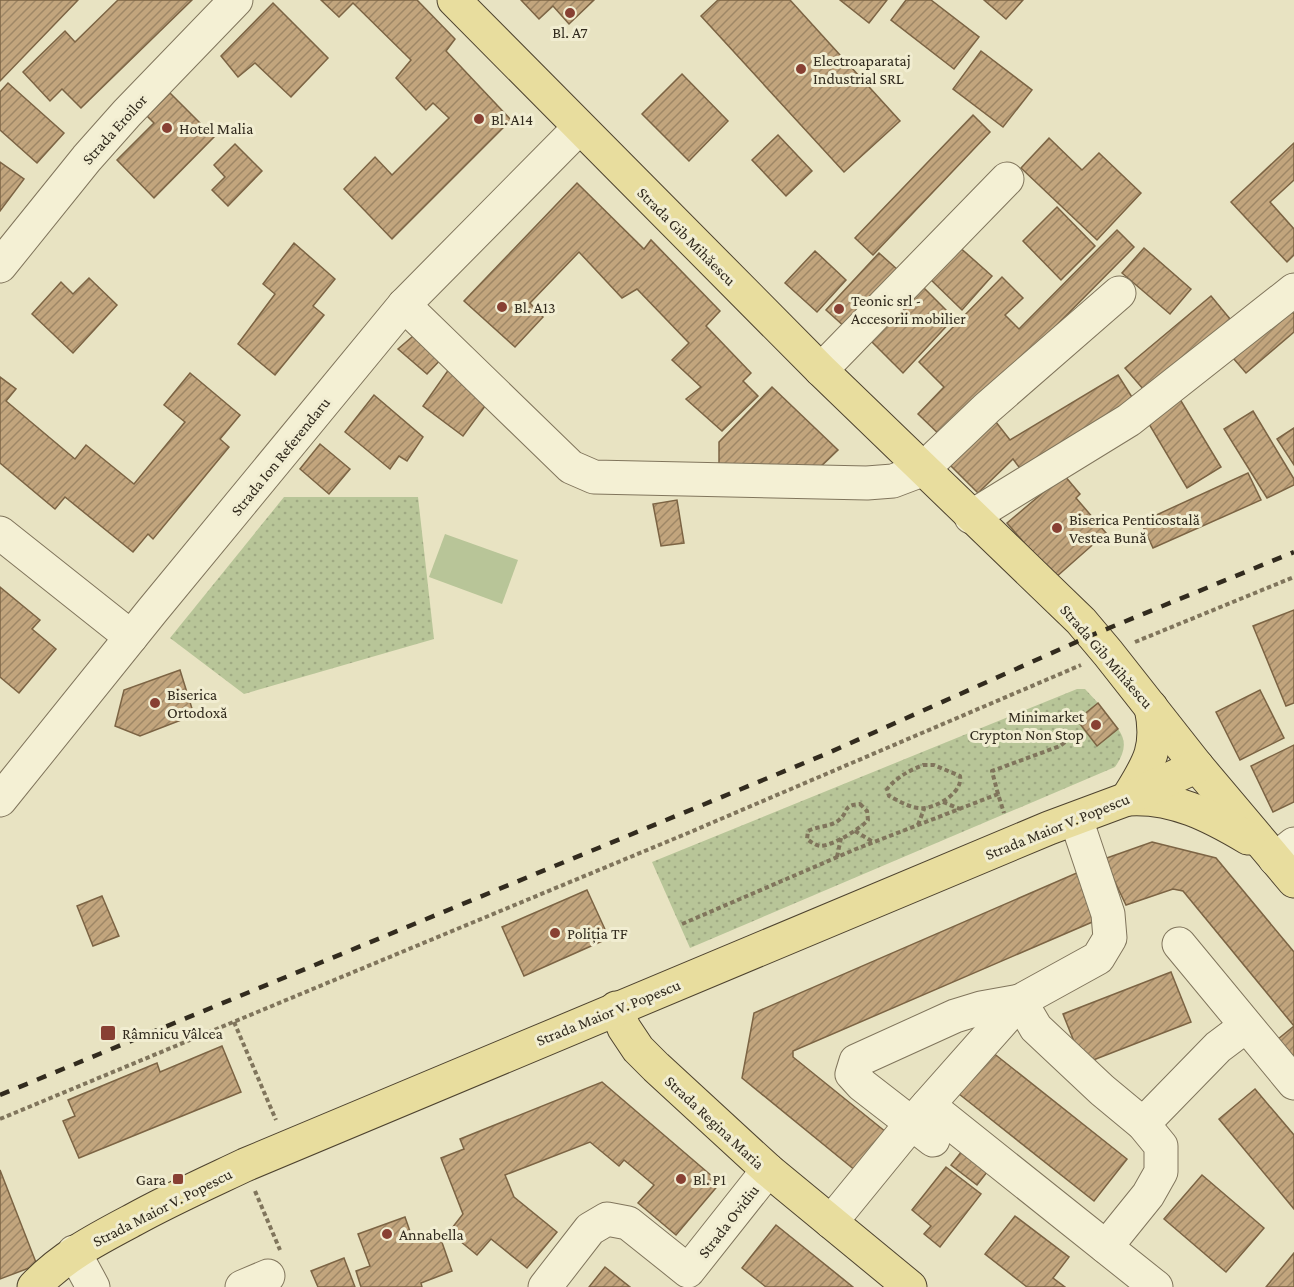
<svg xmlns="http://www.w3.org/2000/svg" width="1294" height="1287" font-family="'Crimson Pro',serif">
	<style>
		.green { fill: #b8c598 }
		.park { fill: url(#park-dots) }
		.building { fill: url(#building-hatch); stroke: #7c6444; stroke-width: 1.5 }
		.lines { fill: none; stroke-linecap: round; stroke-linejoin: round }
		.minor-casing { stroke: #80755c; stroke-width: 35 }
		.major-casing { stroke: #4e432f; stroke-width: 35 }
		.path { stroke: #80755c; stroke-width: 4; stroke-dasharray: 4.5 3; stroke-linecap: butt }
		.minor { stroke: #f4f0d4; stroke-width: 33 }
		.major { stroke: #e8dd9e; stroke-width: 33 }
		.rail { stroke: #322b1e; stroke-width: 4.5; stroke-dasharray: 10 10; stroke-linecap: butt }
		.poi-dot { fill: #884033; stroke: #f1edd1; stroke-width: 2 }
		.labels { text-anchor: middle; stroke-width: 6; stroke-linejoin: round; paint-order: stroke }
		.poi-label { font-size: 16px; fill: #322b1e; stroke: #f1edd1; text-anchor: start }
		.street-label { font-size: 16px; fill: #322b1e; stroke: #f1edd1 }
	</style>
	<defs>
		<pattern id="park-dots" width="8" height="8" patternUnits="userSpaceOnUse" patternTransform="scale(1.5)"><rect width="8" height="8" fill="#b8c598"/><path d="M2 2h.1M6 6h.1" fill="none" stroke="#9fa983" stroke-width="1.8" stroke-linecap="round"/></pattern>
		<pattern id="building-hatch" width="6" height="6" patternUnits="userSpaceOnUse" patternTransform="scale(1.5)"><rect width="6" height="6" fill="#c2a57d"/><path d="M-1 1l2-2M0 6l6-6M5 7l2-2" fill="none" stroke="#9e8766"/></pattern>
	</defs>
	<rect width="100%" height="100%" fill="#e8e3c2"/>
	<path class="green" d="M445,534L518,560L502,604L429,577Z"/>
	<g class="park">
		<path d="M284,497H418L434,639L244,694L170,638Z"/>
		<path d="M1077,689H1085L1098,703L1077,720L1097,745L1118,729C1128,742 1124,754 1115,767L690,948L652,862Z"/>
	</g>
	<g class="building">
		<path d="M0,0H78L0,81Z"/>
		<path d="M118,0H192L81,108L62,89L50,101L23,72L65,31L75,42Z"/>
		<path d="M321,0H417L455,39L446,51L511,120L392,239L344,189L375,157L392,175L449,118L433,103L426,110L396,78L411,60L353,3L339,17Z"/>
		<path d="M521,0H594L569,24L553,6L539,19Z"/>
		<path d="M718,0H790L900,121L844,172L701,16Z"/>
		<path d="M840,0H887L869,23Z"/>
		<path d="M906,0H931L979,37L954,69L891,20Z"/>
		<path d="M984,0H1023L1006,19Z"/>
		<path d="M273,3L328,58L291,97L255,63L238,77L221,56Z"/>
		<path d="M981,51L1032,90L1003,127L953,89Z"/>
		<path d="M682,74L728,121L689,161L642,114Z"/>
		<path d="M8,83L64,133L37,163L0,130V92Z"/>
		<path d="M170,93L214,137L154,198L117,160L154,123L147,116Z"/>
		<path d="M973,115L990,132L873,255L855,238Z"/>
		<path d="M778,135L812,171L786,196L752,160Z"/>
		<path d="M1049,138L1082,170L1099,153L1141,193L1097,240L1021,168Z"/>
		<path d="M1294,143V180L1270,202L1294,229V255L1287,262L1231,202Z"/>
		<path d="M235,144L262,171L228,206L212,190L225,177L214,165Z"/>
		<path d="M0,162L24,179L0,211Z"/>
		<path d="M577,183L644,249L651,240L720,311L706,326L751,373L743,381L758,396L722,431L686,399L701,387L672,360L689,343L637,289L622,298L579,252L530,303L543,317L515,347L464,301Z"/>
		<path d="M1057,207L1095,246L1061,280L1023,241Z"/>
		<path d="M1117,230L1134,247L944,439L918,414L944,387L919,362L1002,277L1023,298L1005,315L1019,329Z"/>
		<path d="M294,243L335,279L313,306L324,315L275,375L238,344L275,294L263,284Z"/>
		<path d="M957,245L992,276L962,310L929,278Z"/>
		<path d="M1144,248L1191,289L1170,314L1122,273Z"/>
		<path d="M815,251L846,280L817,312L785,283Z"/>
		<path d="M879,253L899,271L846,328L826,310Z"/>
		<path d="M89,278L117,305L73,353L32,314L61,282L73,294Z"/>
		<path d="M922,286L954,318L903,373L871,341Z"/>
		<path d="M1211,296L1235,325L1150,397L1125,368Z"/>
		<path d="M1285,303L1294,314V332L1246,373L1227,351Z"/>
		<path d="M419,331L445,355L427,374L398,349Z"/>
		<path d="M449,369L488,402L463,436L423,406Z"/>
		<path d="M190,373L240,415L220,439L229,447L153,539L148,534L133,552L65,497L55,509L0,463V377L16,389L6,401L75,459L86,445L134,484L185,422L164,405Z"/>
		<path d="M1118,375L1137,405L1024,474L1013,459L978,493L942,457L989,413L1010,440Z"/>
		<path d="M772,387L838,450L813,474L719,471V442Z"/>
		<path d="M374,395L423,437L407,461L399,456L390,469L345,432Z"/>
		<path d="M1178,396L1221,467L1187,488L1146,419Z"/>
		<path d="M1253,411L1294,479V485L1267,498L1224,429Z"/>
		<path d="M1294,428V465L1277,439Z"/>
		<path d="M320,444L350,469L329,494L300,469Z"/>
		<path d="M1248,473L1261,500L1153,548L1141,522Z"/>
		<path d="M1064,475L1080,494L1076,498L1106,533L1055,578L1007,523Z"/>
		<path d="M677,500L684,543L661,546L653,504Z"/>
		<path d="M0,587L40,620L32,629L56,649L19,693L0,677Z"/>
		<path d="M1294,610V703L1286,706L1253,626Z"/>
		<path d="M180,670L194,715L140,736L115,726L124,690Z"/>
		<path d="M1260,690L1284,738L1240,760L1216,712Z"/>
		<path d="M1098,703L1118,729L1097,746L1077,720Z"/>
		<path d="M1294,745V802L1273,812L1251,766Z"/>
		<path d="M1152,842L1216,858L1294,952V1058L1278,1039L1294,1026L1183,891L1173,889L1126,905L1104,859Z"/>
		<path d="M1079,872L1097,920L793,1051V1057L886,1132L856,1171L742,1078L754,1013Z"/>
		<path d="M587,890L609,938L524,976L502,927Z"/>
		<path d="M102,896L119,936L93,946L77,906Z"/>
		<path d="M1171,972L1191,1022L1083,1064L1063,1014Z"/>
		<path d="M222,1046L241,1092L79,1158L63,1121L75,1116L68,1100L157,1063L160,1072Z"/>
		<path d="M992,1052L1127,1159L1094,1201L959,1094Z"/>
		<path d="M602,1082L720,1183L676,1235L638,1203L654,1185L624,1160L619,1166L590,1142L505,1175L514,1197L557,1232L527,1268L491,1239L477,1255L449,1232L463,1214L441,1158L464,1149L460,1139Z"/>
		<path d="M1255,1089L1294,1135V1209L1219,1119Z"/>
		<path d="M969,1142L995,1162L977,1185L951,1165Z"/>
		<path d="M946,1167L981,1194L940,1247L924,1234L931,1226L912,1210Z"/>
		<path d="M0,1170L37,1265L0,1279Z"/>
		<path d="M1202,1175L1264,1228L1226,1272L1164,1219Z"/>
		<path d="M1015,1216L1069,1257L1053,1278L1065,1287H1027L985,1254Z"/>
		<path d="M405,1217L413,1240L438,1231L452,1271L421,1283L422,1287H361L356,1271L370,1266L358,1234Z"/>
		<path d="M776,1225L853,1287H766L742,1268Z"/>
		<path d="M1294,1253V1287H1266Z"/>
		<path d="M344,1258L355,1287H318L311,1271Z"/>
		<path d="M605,1267L630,1287H589Z"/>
	</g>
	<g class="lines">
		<g class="minor-casing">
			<g id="minor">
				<path d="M0,266L87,158L127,113L236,0"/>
				<path d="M404,305L571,467L594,477L867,483L893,481L922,470L987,408L1119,293"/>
				<path d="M821,370L1007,179"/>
				<path d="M971,517L1129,420L1294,290"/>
				<path d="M0,533L131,637"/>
				<path d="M0,800L152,611L404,305L579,128"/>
				<path d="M1275,859L1294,844"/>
				<path d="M1179,944L1294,1083"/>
				<path d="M928,1105L1156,1287"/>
				<path d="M1143,1124L1218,1047L1246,1026"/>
				<path d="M933,1140L862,1085L852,1074L856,1061L955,1016L981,1008L1020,1001L1036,1028L1102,1090L1143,1124L1161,1146V1172L1148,1195L1106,1247"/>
				<path d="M831,1222L911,1124L1020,1001L1098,958L1110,938L1108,914L1076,819"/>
				<path d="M74,1252L93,1287"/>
				<path d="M242,1287L268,1276"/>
				<path d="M545,1287L590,1229L607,1219L628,1223L688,1271L768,1170"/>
			</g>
		</g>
		<g class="major-casing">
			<g id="major">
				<path d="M454,0L821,370L1081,621L1108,653L1197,766L1294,881"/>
				<path d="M1127,799C1148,765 1160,749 1151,707"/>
				<path d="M1128,799C1173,796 1211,816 1248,838"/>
				<path d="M616,1008L624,1028L638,1049L656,1067L768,1170L910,1287"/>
				<path d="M34,1287C62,1257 97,1239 133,1220C169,1200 207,1183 245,1165L1049,828L1127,799L1197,766"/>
			</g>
		</g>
		<g class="path">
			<path d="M1135,642L1294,577"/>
			<path d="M923,765H934L960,776C963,792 939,806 925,808C913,810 899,801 889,796L887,789C898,776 909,771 923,765Z"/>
			<path d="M998,794L992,771L1060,746L1064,743L1065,729"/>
			<path d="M943,802L960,809"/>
			<path d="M860,804L867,811L868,820C860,829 832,846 820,846C815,845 811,842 807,839L808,831C817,826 831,827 839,820C849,812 842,805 860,804Z"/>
			<path d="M918,825L924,809"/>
			<path d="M855,831L873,842"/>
			<path d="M837,857L841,838"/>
			<path d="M682,924L856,849L998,794L1004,813"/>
			<path d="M234,1022L276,1120"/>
			<path d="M0,1119L688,833L1081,665"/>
			<path d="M255,1191L280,1250"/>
		</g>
		<use href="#minor" class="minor"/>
		<use href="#major" class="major"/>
		<path class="rail" d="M0,1095L826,754L1092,635L1294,552"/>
	</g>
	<g class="poi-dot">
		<circle cx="570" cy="13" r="6"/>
		<circle cx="801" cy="69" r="6"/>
		<circle cx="479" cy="119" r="6"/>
		<circle cx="167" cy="128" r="6"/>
		<circle cx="502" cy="307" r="6"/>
		<circle cx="839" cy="309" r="6"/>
		<circle cx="1057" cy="528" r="6"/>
		<circle cx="155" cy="703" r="6"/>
		<circle cx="1096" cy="725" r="6"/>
		<circle cx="555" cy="933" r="6"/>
		<rect x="100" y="1025" width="16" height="16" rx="3"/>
		<rect x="172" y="1173" width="12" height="12" rx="3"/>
		<circle cx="681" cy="1179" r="6"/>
		<circle cx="387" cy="1234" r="6"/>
	</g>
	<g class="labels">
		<g class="poi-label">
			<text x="570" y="38" text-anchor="middle">Bl. A7</text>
			<text x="813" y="66">Electroaparataj<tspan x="813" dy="18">Industrial SRL</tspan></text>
			<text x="491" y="125">Bl. A14</text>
			<text x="179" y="134">Hotel Malia</text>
			<text x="851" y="306">Teonic srl -<tspan x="851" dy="18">Accesorii mobilier</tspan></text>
			<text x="514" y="313">Bl. A13</text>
			<text x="1069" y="525">Biserica Penticostală<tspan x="1069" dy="18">Vestea Bună</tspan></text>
			<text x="167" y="700">Biserica<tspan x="167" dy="18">Ortodoxă</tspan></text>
			<text x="1084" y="722" text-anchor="end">Minimarket<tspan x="1084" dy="18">Crypton Non Stop</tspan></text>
			<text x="567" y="939">Poliția TF</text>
			<text x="122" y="1039">Râmnicu Vâlcea</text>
			<text x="166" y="1185" text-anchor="end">Gara</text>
			<text x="693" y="1185">Bl. P1</text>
			<text x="399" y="1240">Annabella</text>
		</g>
		<g class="street-label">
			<text transform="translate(114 129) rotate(-48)" y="6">Strada Eroilor</text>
			<text transform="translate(687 236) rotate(45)" y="6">Strada Gib Mihăescu</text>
			<text transform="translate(280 456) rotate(-51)" y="6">Strada Ion Referendaru</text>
			<text transform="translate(1107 656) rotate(49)" y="6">Strada Gib Mihăescu</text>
			<text transform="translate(1057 826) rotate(-22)" y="6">Strada Maior V. Popescu</text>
			<text transform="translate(608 1012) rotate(-22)" y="6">Strada Maior V. Popescu</text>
			<text transform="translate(715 1122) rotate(43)" y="6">Strada Regina Maria</text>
			<text transform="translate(162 1207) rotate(-27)" y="6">Strada Maior V. Popescu</text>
			<text transform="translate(728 1221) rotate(-52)" y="6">Strada Ovidiu</text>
		</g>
	</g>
</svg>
